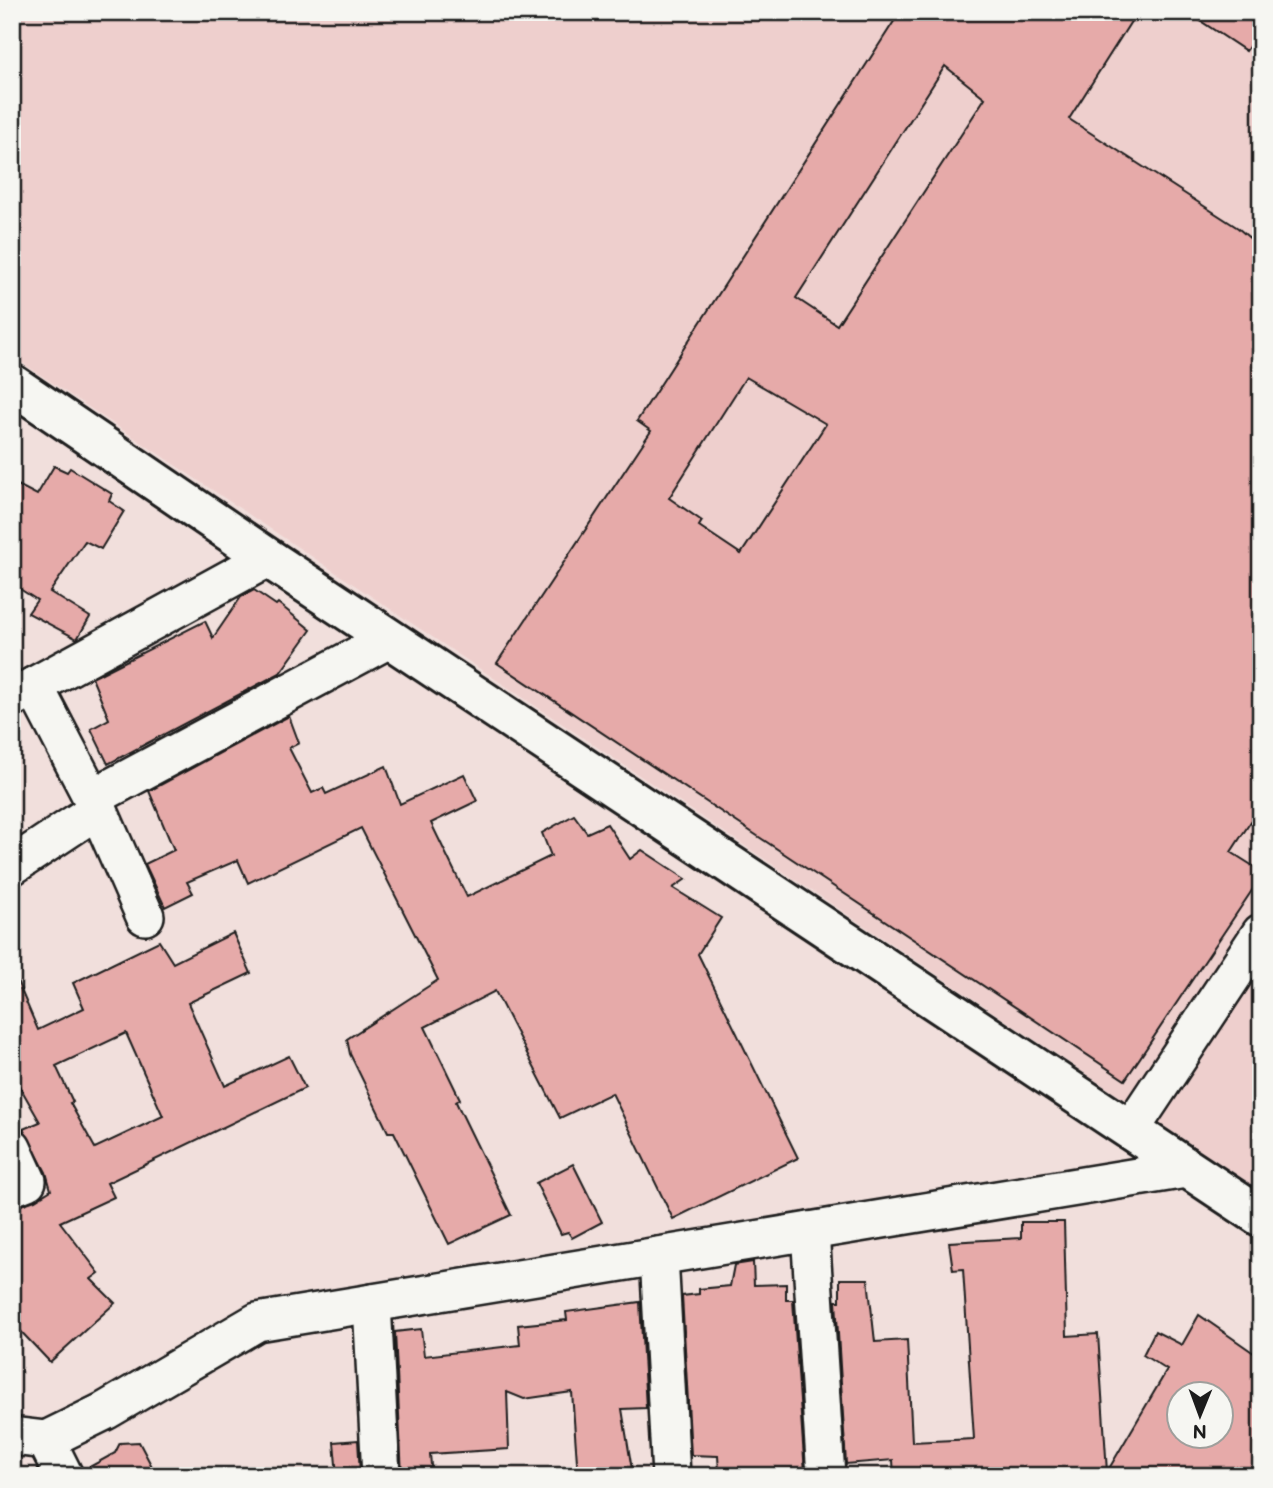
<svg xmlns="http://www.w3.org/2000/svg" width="1273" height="1488" font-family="'Balsamiq Sans',sans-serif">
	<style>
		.built { fill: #eecfcd }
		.building { fill: #e6aaa9; stroke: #1c1c1c; stroke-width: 2; fill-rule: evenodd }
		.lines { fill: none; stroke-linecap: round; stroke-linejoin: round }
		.minor-casing { stroke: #1c1c1c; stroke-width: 42 }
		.tertiary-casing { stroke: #1c1c1c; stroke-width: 44 }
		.minor { stroke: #f6f6f2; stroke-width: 37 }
		.tertiary { stroke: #f6f6f2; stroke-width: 38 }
	</style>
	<rect width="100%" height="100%" fill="#f1dfdc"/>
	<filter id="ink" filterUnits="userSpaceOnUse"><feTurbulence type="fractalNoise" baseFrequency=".0143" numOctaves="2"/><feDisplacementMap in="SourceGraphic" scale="14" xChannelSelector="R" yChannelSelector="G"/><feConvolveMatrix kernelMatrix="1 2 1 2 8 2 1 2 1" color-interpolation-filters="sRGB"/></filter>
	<g filter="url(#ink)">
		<path class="built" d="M12,12H1261V1191L12,356Z"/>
		<g class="building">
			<path d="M900,12H1137L1069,119L1238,228L1261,248V806L1231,852L1261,871V877L1125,1080L497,663L651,431L637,421ZM945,66L985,98L837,325L796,298ZM746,377L826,424L741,554L699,526L702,521L669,498Z"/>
			<path d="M1187,12H1261V29L1246,51Z"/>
			<path d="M54,466L67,472L70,468L112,494L109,501L124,511L101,549L85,541L50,592L90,617L77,639L28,613L37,600L12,584V482L37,495Z"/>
			<path d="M254,590L276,605L278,603L311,630L280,673L108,764L91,729L109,719L92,678L205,621L213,638L241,597Z"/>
			<path d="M289,716L299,743L289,748L312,793L323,788L326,794L386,766L400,804L464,774L477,801L431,823L467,897L551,856L542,833L574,815L587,833L607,824L630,859L642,850L686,879L673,888L721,918L698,954L798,1158L673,1219L612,1093L560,1118L495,991L425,1027L460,1099L456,1102L511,1215L449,1244L394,1132H388L350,1054L347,1039L438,980L361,828L248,883L238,860L187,882L193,893L165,907L145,864L174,850L149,791Z"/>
			<path d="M233,933L251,973L188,1003L225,1086L289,1056L305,1088L107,1183L114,1197L60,1222L99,1273L91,1279L115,1303L50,1362L12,1322V1208L35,1200L51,1190L46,1172L23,1129L40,1122L12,1073V969L38,1030L84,1008L73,983L159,941L173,963ZM126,1033L163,1116L95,1148L70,1103L73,1102L56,1066Z"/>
			<path d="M573,1164L602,1222L572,1238L568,1232L561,1234L536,1183Z"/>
			<path d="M1021,1222H1064L1067,1336L1098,1334L1107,1472L1167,1370L1143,1355L1155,1331L1182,1345L1199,1315L1261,1358V1476H894L893,1460L846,1464L836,1301H840V1279H868L875,1342L907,1340L912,1442L974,1439L963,1269L953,1270L949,1242L1021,1238ZM1179,1394H1221V1436H1179Z"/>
			<path d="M753,1262L754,1285L786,1284V1300H793L805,1473L726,1476L719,1472L718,1456L691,1455L682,1296L699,1294V1289L730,1286L734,1265Z"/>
			<path d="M640,1302L646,1408L622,1409L633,1476H578L572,1392L524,1399L507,1392L509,1449L430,1454L432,1476H402L395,1332L421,1329L424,1356L520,1345L518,1325L567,1320L566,1312Z"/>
			<path d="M358,1440L360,1474L337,1476L334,1442Z"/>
			<path d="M139,1442L157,1476H85L84,1470L115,1453L120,1443Z"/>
		</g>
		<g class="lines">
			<g class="minor-casing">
				<g id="minor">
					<path d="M34,686L98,809L145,916"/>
					<path d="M12,698L268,558"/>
					<path d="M92,798L389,639"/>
					<path d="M12,866L98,809"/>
					<path d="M1131,1129L1261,933"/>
					<path d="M12,1148L27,1181L12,1187"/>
					<path d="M810,1231L826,1476"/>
					<path d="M659,1256L671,1476"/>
					<path d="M372,1303L381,1476"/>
					<path d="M12,1436L46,1440L105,1411L257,1322L1186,1169"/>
					<path d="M46,1440L64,1476"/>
				</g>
			</g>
			<g class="tertiary-casing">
				<path id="tertiary" d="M12,384L268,558L1261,1217"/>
			</g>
			<use href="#minor" class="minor"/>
			<use href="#tertiary" class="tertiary"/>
		</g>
	</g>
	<rect width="1273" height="1488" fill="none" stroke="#f6f6f2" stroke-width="42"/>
	<rect x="21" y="21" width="1231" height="1446" fill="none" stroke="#1c1c1c" stroke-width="2.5" filter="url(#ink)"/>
	<g transform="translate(1200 1415) rotate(181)"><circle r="33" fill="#f6f6f2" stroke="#9f9f9c" stroke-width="2"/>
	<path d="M0-5L12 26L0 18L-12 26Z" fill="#1c1c1c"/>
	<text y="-10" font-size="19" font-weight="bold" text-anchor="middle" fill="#1c1c1c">N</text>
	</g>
</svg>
